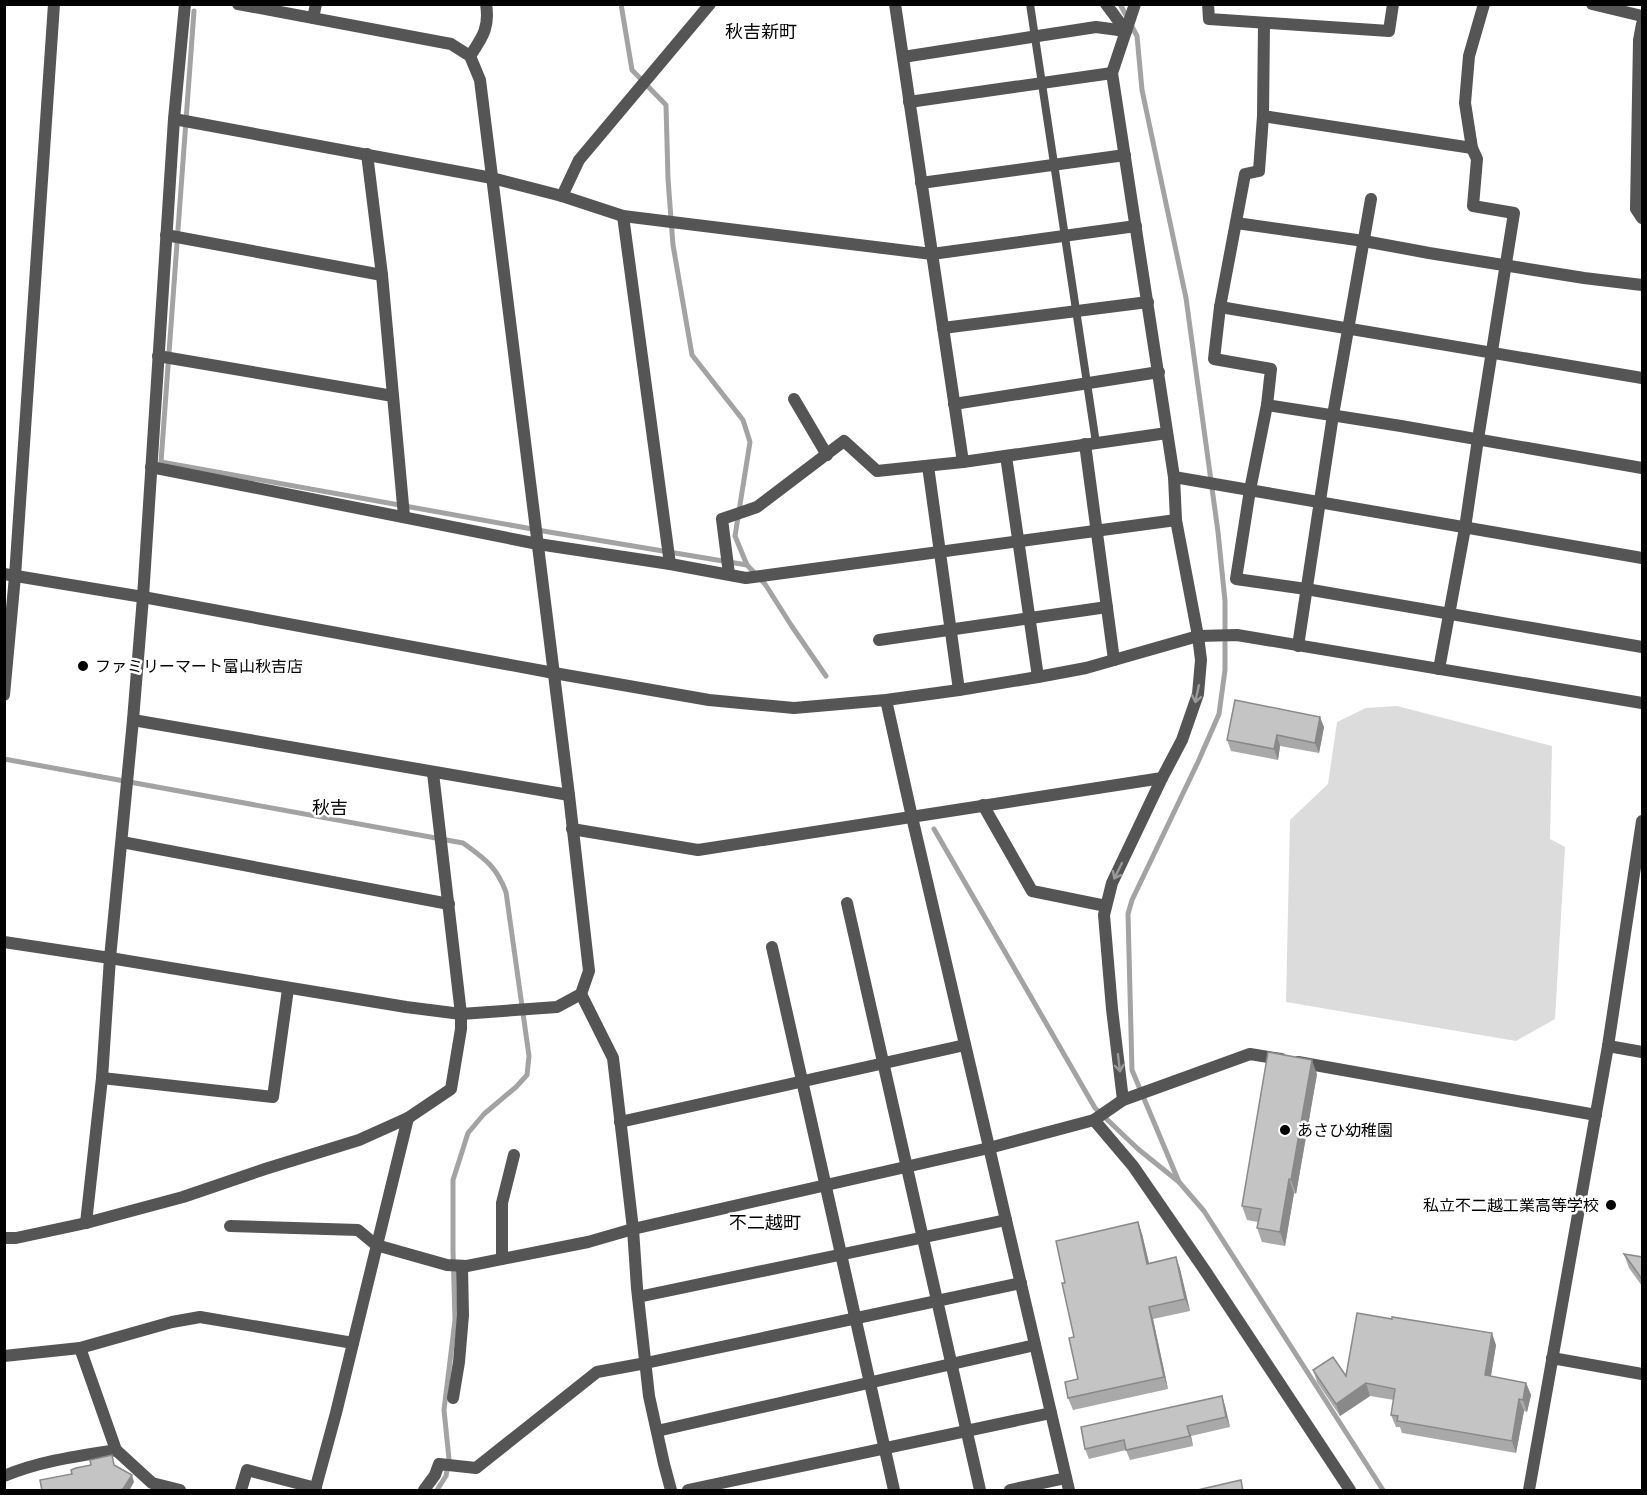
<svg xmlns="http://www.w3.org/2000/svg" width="1647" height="1495" font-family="'Titillium Web','Noto Sans JP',sans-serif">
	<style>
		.green { fill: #dcdcdc }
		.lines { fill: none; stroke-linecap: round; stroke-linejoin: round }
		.stream { stroke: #a3a3a3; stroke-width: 5 }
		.service { stroke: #555; stroke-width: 8 }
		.minor { stroke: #555; stroke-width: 12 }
		.tertiary { stroke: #555; stroke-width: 12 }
		.wall { fill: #a9a9a9 }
		.shaded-wall { fill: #898989 }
		.building { fill: #c4c4c4; stroke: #898989; stroke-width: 1.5 }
		.oneway { stroke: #999 }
		.poi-dot { fill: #000; stroke: #fff; stroke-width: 2 }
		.labels { text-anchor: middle; stroke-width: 5; stroke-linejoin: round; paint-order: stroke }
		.poi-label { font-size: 16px; fill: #000; stroke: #fff; text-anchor: start }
		.neighbourhood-label { font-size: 18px; fill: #000; stroke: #fff }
	</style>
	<rect width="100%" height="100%" fill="#fff"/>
	<path class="green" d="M1397,706L1552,746L1550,839L1565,847L1555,1019L1516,1041L1286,1002L1290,820L1328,784L1337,722L1366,708Z"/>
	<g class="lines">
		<g class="stream">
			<path d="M621,4L632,70L666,105L668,179L673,245L692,355L743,420L750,442L735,536L747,565"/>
			<path d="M1120,4L1137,36L1142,90L1186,298L1218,532L1225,601V670L1219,714L1198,762L1132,900L1128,914L1132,1070L1179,1182"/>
			<path d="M194,11L161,462L549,532L747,565L765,584L791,625L826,676"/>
			<path d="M4,759L463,843C485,859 496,866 506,892L529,1056L527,1075L516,1087L484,1114L468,1133L453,1180V1251L455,1320L444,1410L449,1459L446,1476L437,1490"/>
			<path d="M934,829L1095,1108L1138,1149L1179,1182L1204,1211L1383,1490"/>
		</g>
		<path class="service" d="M1030,4L1096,443"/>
		<g class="minor">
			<path d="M895,4L963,462"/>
			<path d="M1106,4L1126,31"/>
			<path d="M1208,4L1209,19L1389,31L1393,4"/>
			<path d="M1592,4L1642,16"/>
			<path d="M313,18L316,4"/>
			<path d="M1264,23L1263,116L1472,148"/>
			<path d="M1642,24L1639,40L1636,209L1642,218"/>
			<path d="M470,56C482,38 490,28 486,4"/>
			<path d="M903,57L1096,27L1126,31"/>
			<path d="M909,102L1112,73"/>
			<path d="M1263,116L1259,171L1245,174L1220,307L1214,359L1271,369L1267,405L1250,490L1236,579L1306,589L1642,647"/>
			<path d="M174,119L492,178L562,196L623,216L932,254L1136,226"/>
			<path d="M367,154L382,275L404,516"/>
			<path d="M921,183L1125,155"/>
			<path d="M562,196L579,160L710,4"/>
			<path d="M623,216L670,564"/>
			<path d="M1236,223L1364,241L1429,253L1584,278L1642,285"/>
			<path d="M166,235L382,275"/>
			<path d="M1220,307L1642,378"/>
			<path d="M943,328L1148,302"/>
			<path d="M158,356L393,396"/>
			<path d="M794,399L827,455"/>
			<path d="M954,404L1159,372"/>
			<path d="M1267,405L1401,426L1642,468"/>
			<path d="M1085,444L1114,660"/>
			<path d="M1006,456L1038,677"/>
			<path d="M928,466L959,690"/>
			<path d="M151,467L538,544L670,564L746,578L1176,520"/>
			<path d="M1174,477L1642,558"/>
			<path d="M729,574L722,519L757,507L844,441L877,471L963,462L1167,433"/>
			<path d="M879,640L1107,607"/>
			<path d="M1298,646L1333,415L1371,199"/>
			<path d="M1439,669L1465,528L1478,439L1514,213L1473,206L1477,159L1472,148L1465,103L1469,56L1484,4"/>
			<path d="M133,720L569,795"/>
			<path d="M983,805L1032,891L1106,906"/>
			<path d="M912,817L1069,1490"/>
			<path d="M572,829L698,850L1162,778"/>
			<path d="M122,842L449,904"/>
			<path d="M847,903L980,1490"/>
			<path d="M772,947L894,1490"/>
			<path d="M581,994L613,1058L633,1229L637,1288L649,1396L664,1464L671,1490"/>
			<path d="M1608,1046L1642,1052"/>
			<path d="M1298,1062L1596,1115"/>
			<path d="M102,1078L273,1097L288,989"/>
			<path d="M1123,1100L1112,1009L1104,915L1112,883L1162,778L1182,740L1198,694L1201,660L1198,636L1176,520L1174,477L1112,73L1135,4"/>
			<path d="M1094,1120L1133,1166L1206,1272L1350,1490"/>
			<path d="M620,1122L965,1045"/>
			<path d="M86,1223L102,1078L110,958L133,720L143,597L174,119L185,4"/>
			<path d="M230,1226L358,1230L376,1245L447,1265L467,1266L588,1242L633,1229L989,1148L1094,1120L1123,1100L1250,1054L1281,1059"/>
			<path d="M4,1238H16L86,1223L183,1197L265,1169L359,1140L408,1118L451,1089L461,1029V1014L433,773"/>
			<path d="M502,1259V1203L514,1155"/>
			<path d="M638,1297L1006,1220"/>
			<path d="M80,1348L116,1450L152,1483L180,1490"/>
			<path d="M4,1356L80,1348L172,1322L200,1317L353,1343"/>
			<path d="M1552,1358L1642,1374"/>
			<path d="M453,1398L459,1362L463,1315L462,1266"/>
			<path d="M657,1431L1035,1345"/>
			<path d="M4,1476C40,1461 78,1456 116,1450"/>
			<path d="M241,1490L247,1470L316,1488"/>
			<path d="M315,1490L336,1413L408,1118"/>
			<path d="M424,1490L435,1475L439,1464L476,1468L597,1372L646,1363L1021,1283"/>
			<path d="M688,1490L1051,1413"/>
			<path d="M1010,1490L1066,1478"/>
			<path d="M1529,1490L1608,1046L1642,821"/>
		</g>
		<g class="tertiary">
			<path d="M4,574L143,597L554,673L709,700L794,708L886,700L959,690L1038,677L1086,668L1198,636L1237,635L1642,703"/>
			<path d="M4,695L15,576L54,4"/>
			<path d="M886,700L912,817"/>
			<path d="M4,942L110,958L406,1007L461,1014L557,1007L581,994L589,971L569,795L480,80L470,56L451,44L238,4"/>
		</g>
	</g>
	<g class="wall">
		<path d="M1324,727L1319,753L1280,746L1278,760L1231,751L1227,740Z"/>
		<path d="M1317,1074L1296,1194L1294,1193L1285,1246L1262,1242L1257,1228L1258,1222L1247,1220L1242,1206Z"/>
		<path d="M1138,1222L1142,1234L1149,1263L1176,1257L1180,1269L1190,1311L1153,1319L1168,1389L1073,1410L1068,1398L1078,1379L1074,1337L1065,1283Z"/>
		<path d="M1624,1254L1642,1257V1286L1629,1268Z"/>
		<path d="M1496,1345L1491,1376L1526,1383L1531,1395L1527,1412L1524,1411L1516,1453L1402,1433L1400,1427H1396L1391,1415L1394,1400L1370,1396L1340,1416L1317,1382L1313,1370L1346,1376Z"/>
		<path d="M1222,1396L1225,1406L1230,1427L1191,1436L1193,1446L1130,1460L1126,1450L1089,1459L1085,1449Z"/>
	</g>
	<g class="shaded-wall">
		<path d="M1320,717L1324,727L1319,753L1315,743Z"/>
		<path d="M1277,735L1280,746L1278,760L1274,749Z"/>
		<path d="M1312,1060L1317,1074L1296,1194L1291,1180Z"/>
		<path d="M1289,1179L1294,1193L1285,1246L1280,1232Z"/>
		<path d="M1138,1222L1142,1234L1152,1276L1147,1264Z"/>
		<path d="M1176,1257L1180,1269L1190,1311L1185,1299Z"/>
		<path d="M1149,1307L1153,1319L1168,1389L1164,1377Z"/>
		<path d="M1492,1333L1496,1345L1489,1387L1485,1375Z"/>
		<path d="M1366,1383L1370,1396L1340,1416L1336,1404Z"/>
		<path d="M1526,1383L1531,1395L1527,1412L1523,1400Z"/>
		<path d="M1222,1396L1225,1406L1230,1427L1226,1417Z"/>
		<path d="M1519,1399L1524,1411L1516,1453L1512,1441Z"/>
		<path d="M1187,1426L1191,1436L1193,1446Z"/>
		<path d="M132,1475L134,1482L129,1491H124L123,1489Z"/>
	</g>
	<g class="building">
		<path d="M1235,700L1320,717L1315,743L1277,735L1274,749L1227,740Z"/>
		<path d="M1268,1052L1312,1060L1291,1180L1289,1179L1280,1232L1257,1228L1261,1209L1242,1206Z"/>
		<path d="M1138,1222L1147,1264L1176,1257L1185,1299L1149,1307L1164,1377L1068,1398L1065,1382L1078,1379L1069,1338L1074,1337L1062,1283H1065L1056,1241Z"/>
		<path d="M1624,1254L1642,1257V1279Z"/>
		<path d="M1357,1313L1392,1319V1317L1492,1333L1485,1375L1526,1383L1523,1400L1519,1399L1512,1441L1397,1421L1398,1416L1391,1415L1395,1389L1366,1383L1336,1404L1313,1370L1333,1357L1346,1376Z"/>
		<path d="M1222,1396L1226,1417L1187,1426L1190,1436L1126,1450L1124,1440L1085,1449L1081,1427Z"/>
		<path d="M112,1455L114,1465L132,1475L123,1489L116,1491H42L40,1480L72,1474L71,1470L76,1468L91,1465L90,1460Z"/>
		<path d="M1241,1480L1243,1491H1193Z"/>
	</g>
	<defs><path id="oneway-shaft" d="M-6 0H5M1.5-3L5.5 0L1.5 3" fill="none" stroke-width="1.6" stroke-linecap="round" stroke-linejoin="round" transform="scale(1.5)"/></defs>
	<g class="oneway">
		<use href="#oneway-shaft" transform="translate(1197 694) rotate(102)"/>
		<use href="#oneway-shaft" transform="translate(1118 871) rotate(116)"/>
		<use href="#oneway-shaft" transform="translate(1119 1063) rotate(83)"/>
	</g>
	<g class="poi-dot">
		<circle cx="83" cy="666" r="6"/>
		<circle cx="1285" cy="1130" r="6"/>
		<circle cx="1611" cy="1205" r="6"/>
	</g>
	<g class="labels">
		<g class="poi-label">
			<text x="95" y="672">ファミリーマート富山秋吉店</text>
			<text x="1297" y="1136">あさひ幼稚園</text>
			<text x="1599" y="1211" text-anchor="end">私立不二越工業高等学校</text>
		</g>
		<g class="neighbourhood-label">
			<text x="761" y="38">秋吉新町</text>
			<text x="330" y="814">秋吉</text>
			<text x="765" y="1229">不二越町</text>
		</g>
	</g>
	<rect width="1647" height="1495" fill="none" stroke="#000000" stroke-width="12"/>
</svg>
